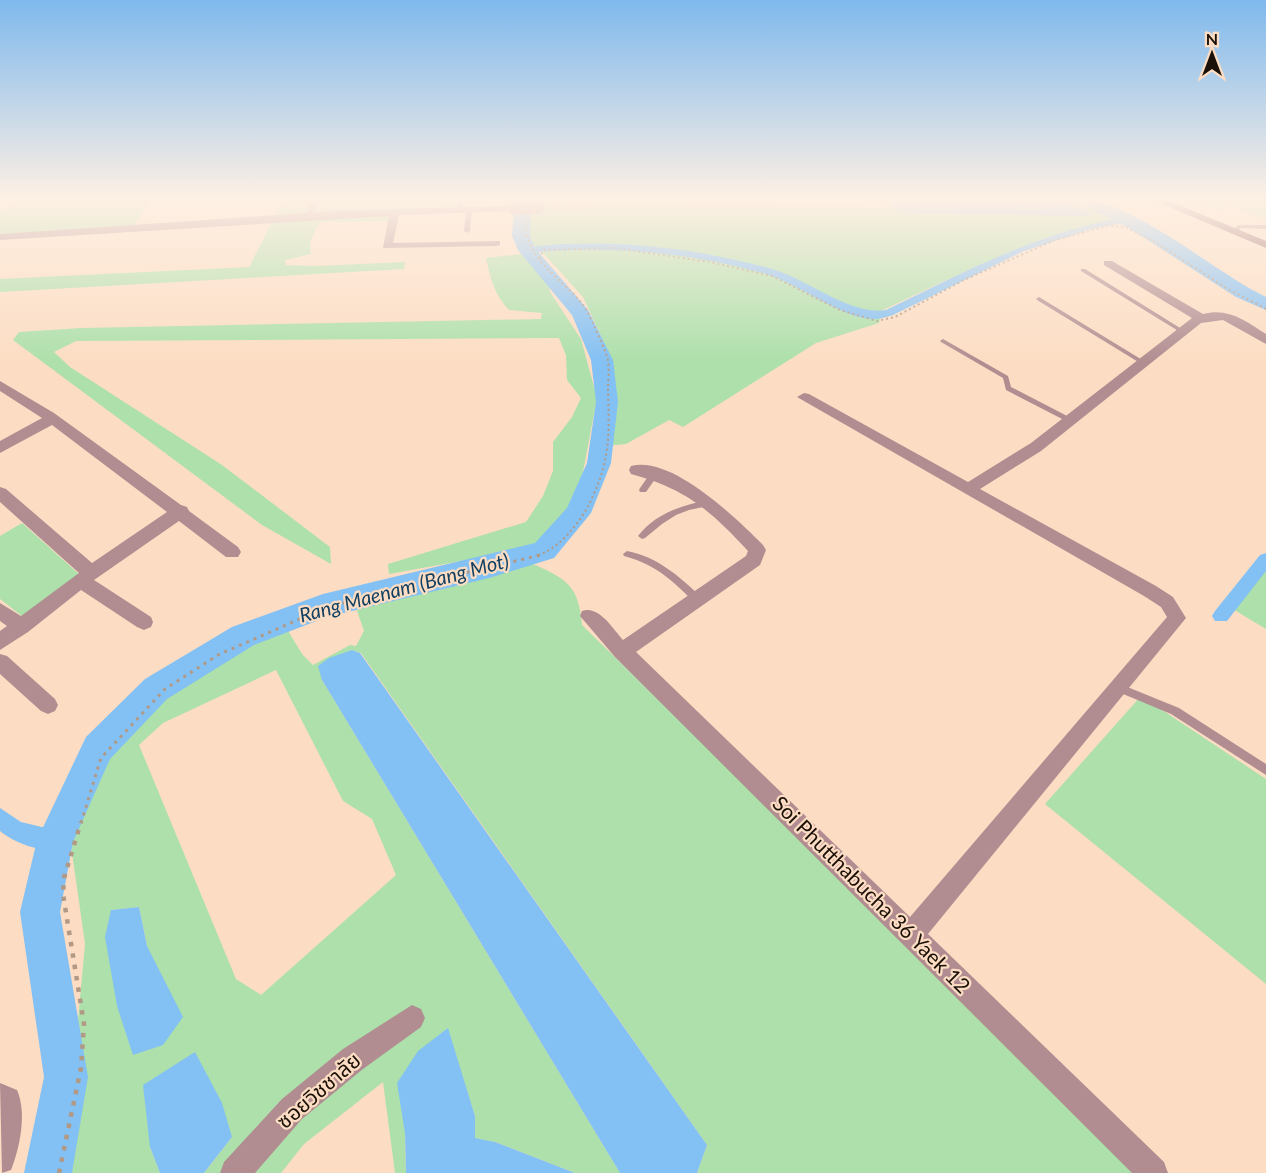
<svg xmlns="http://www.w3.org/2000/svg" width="1266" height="1173" font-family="Lato,'Noto Sans Thai',sans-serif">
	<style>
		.green { fill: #ade0ab; fill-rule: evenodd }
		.water { fill: #83c0f4 }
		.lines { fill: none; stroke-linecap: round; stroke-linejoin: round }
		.canal { fill: #83c0f4; fill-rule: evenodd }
		.river { fill: #83c0f4; fill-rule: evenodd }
		.path-far2 { stroke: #b19985; stroke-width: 2; stroke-dasharray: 2 3; stroke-linecap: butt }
		.path-far1 { stroke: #b19985; stroke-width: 3; stroke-dasharray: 3 5; stroke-linecap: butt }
		.path { stroke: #b19985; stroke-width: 4.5; stroke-dasharray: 4.5 7; stroke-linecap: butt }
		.lane { fill: #b18d91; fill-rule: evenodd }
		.street { fill: #b18d91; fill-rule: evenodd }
		.secondary { fill: #966369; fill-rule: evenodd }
		.street-bridge { stroke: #b18d91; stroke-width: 11 }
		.labels { text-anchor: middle; stroke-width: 4.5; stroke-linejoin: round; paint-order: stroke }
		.water-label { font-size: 20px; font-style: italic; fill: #113f61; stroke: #fcddc3 }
		.near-street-label { font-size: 21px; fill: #1b1007; stroke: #fcddc3 }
	</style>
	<rect width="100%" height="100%" fill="#fcddc3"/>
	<g class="green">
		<path d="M21,198H153L133,226L0,234V211Z"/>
		<path d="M286,198H458L457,209L276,216Z"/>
		<path d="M880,198H888L897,210L917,213L1087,216L1091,213L1057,198H1071L1119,219C1030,239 965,271 883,310L879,323L816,343L683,427L669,420L626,444L606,446L613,431L611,358L583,297L546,256L534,247L528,231L535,200L882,208Z"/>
		<path d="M1172,198H1266V219L1228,206L1219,210Z"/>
		<path d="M391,216L389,221L320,222L310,242L311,254L285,260L286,265L314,266L405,262L404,269L0,292V279L249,267L273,220Z"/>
		<path d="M522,254L549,285L550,292L581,339L597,398L579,493L548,538L517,551L389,574L388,564L526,522L543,496L553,471V442L572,417L581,398L567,380L566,355L559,338L76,341L54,352L70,367L222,465L330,547L331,564L262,525L13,340L19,332L81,328L541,319L542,313L509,310C495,296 490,278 486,258Z"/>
		<path d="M22,523L80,575L22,616L0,599V536Z"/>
		<path d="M533,564C567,579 579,586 582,625L814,852L1133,1173H697L707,1145L361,653L352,650L322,680L620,1173H575L495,1142L475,1138V1116L447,1028L405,1133L406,1173H395L383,1082L304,1144L281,1173H204L232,1137L150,1147L160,1173H64L85,944L68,825L90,775L156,702L226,658L287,629L302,654L313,665L350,645L356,646L364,631L355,605ZM276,670L343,801L372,819L396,875L261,995L236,979L139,745L163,723ZM139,907L147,946L111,910Z"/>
		<path d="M1266,566V629L1231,608Z"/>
		<path d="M1141,696L1266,779V984L1045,804Z"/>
	</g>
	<g class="water">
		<path d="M888,198H1057L1091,213L1087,216L917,213L897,210Z"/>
		<path d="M352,650L360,653L707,1145L697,1173H620L322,680L318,666L329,658Z"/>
		<path d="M139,907L147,946L183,1017L163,1045L133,1055L117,1006L105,937L111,910Z"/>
		<path d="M448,1028L475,1116V1138L495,1142L575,1173H406L405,1133L397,1083L418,1051Z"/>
		<path d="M195,1052L222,1103L232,1137L204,1173H160L150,1147L143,1085Z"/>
	</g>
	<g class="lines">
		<g class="canal">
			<path d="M1125,217L1130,220L1128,222L1092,229L1024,251L893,315C886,317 878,320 871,319C840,317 799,284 766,274C689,252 607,245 527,253L522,250L527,247C609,238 692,247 772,269C808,279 850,316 886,310C964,272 1039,232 1125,217Z"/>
			<path d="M1266,553V571L1227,621H1215L1212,616L1215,611L1260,555Z"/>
			<path d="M0,808L21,822L63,832L66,840L63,848C46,855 14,843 0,831Z"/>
		</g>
		<g class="river">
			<path d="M515,198H531L530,236L535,248L588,310L613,360L618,402L611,463L591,513L554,558L489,578L327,617L254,645L167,699L110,759L73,842L60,912L88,1077L72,1173H24L44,1077L20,912L37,840L86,737L145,679L232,627L323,594L535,543L567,508L587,463L596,402L591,360L572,315L518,250L512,236Z"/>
			<path d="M1070,198C1134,198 1208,269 1266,297V310L1236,297L1132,230Z"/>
		</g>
		<g class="path-far2">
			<path d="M552,208L593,207"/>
			<path d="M527,220C521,260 568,280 587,311C594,325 602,342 607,357C610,366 608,379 608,389C609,432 611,456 593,496C583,519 560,550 535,556"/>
			<path d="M540,259L543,250L615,248L710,262L772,276L840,310L877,321L895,317L964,280L1055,240L1108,226L1125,227L1155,242L1226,288L1266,309"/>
		</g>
		<path class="path-far1" d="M81,823L101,758L165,689L218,655L313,613L361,597L541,555"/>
		<path class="path" d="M59,1173L81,1068L84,1024L63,894L64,878L81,822"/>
		<g class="lane">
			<path d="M313,198H318L311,216L306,217Z"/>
			<path d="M458,198H464L463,211L458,210Z"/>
			<path d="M469,208L472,210L470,231L467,233L464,231L466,210Z"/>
			<path d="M1238,225H1266V229L1241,228L1235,234H1231V232Z"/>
			<path d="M1081,269H1085L1185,331L1180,332L1081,271Z"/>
			<path d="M1039,297L1144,361L1145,362L1142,364L1140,363L1037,300L1036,299Z"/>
			<path d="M943,339L1008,376L1011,387L1073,419L1069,421H1066L1006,390L1003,378L941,342L940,341Z"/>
			<path d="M655,470L659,473L658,475L646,492H640L639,490L640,488L652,471Z"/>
			<path d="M710,500L714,503L713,505L689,510L676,515L662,524L645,538L642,539L638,536C656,513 682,505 710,500Z"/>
			<path d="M627,551C657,557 678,575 700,596L702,599L700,602H694C671,579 656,565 624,556L623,554Z"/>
			<path d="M1120,684L1179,708L1266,764V775L1171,714L1116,691L1115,688L1116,685Z"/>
		</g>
		<g class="street">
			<path d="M513,206L517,207V211L399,215L393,243L500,241V245L496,246L383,248L389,216L0,240V234L336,211Z"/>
			<path d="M1104,261H1112L1203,314C1228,307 1246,321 1266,334V344L1223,320L1201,323L1041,451L980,489L1156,586L1173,597L1186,618L928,934L1164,1162L1168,1173H1132L615,657L580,616L582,611C599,605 613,629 623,640L746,556L748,551C710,510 686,489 631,474L629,470L631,466C672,455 737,519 763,545L766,550L760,565L636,652L910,917L1167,617L1161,607L1144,596L797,397L804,393L809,394L968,482L1031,443L1192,318L1104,265Z"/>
			<path d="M0,381L54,413L181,505L187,507L189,511L238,547L241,552L238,557H226L179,521L94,580L151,617L153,622L151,627L144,630L137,627L81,590L28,632L0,650V631L7,626L0,621V603L21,616L79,573L0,502V487L6,489L92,563L167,512L52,425L0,453V441L42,418L0,391Z"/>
			<path d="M0,654L7,656L55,699L58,705L55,711L48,714L41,711L0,674Z"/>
			<path d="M412,1005L421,1009L425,1018L421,1027L363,1069L302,1119L255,1173H220L224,1162L282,1099L343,1049Z"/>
			<path d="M0,1083L17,1090C27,1113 20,1147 11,1170L2,1173Z"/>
		</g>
		<path class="secondary" d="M1148,198H1162L1266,241V248Z"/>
		<path class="street-bridge" d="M513,209L539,208"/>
	</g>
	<linearGradient id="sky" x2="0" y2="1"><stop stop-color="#7fb9ed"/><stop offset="0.55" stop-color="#fef0e4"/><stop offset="1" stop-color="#fef0e4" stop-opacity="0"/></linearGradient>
	<rect width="1266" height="362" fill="url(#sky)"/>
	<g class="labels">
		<g class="water-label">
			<text transform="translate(404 588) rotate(-15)" y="7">Rang Maenam (Bang Mot)</text>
		</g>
		<g class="near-street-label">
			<text transform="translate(871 895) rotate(45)" y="7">Soi Phutthabucha 36 Yaek 12</text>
			<text transform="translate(319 1091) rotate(-41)" y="7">ซอยวิชชาลัย</text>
		</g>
	</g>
	<g transform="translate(1212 54)" stroke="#fcddc3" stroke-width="4.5" paint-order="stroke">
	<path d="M0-4.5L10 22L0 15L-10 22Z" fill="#1b1007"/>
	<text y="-9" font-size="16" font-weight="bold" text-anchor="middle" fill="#1b1007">N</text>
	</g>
</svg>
